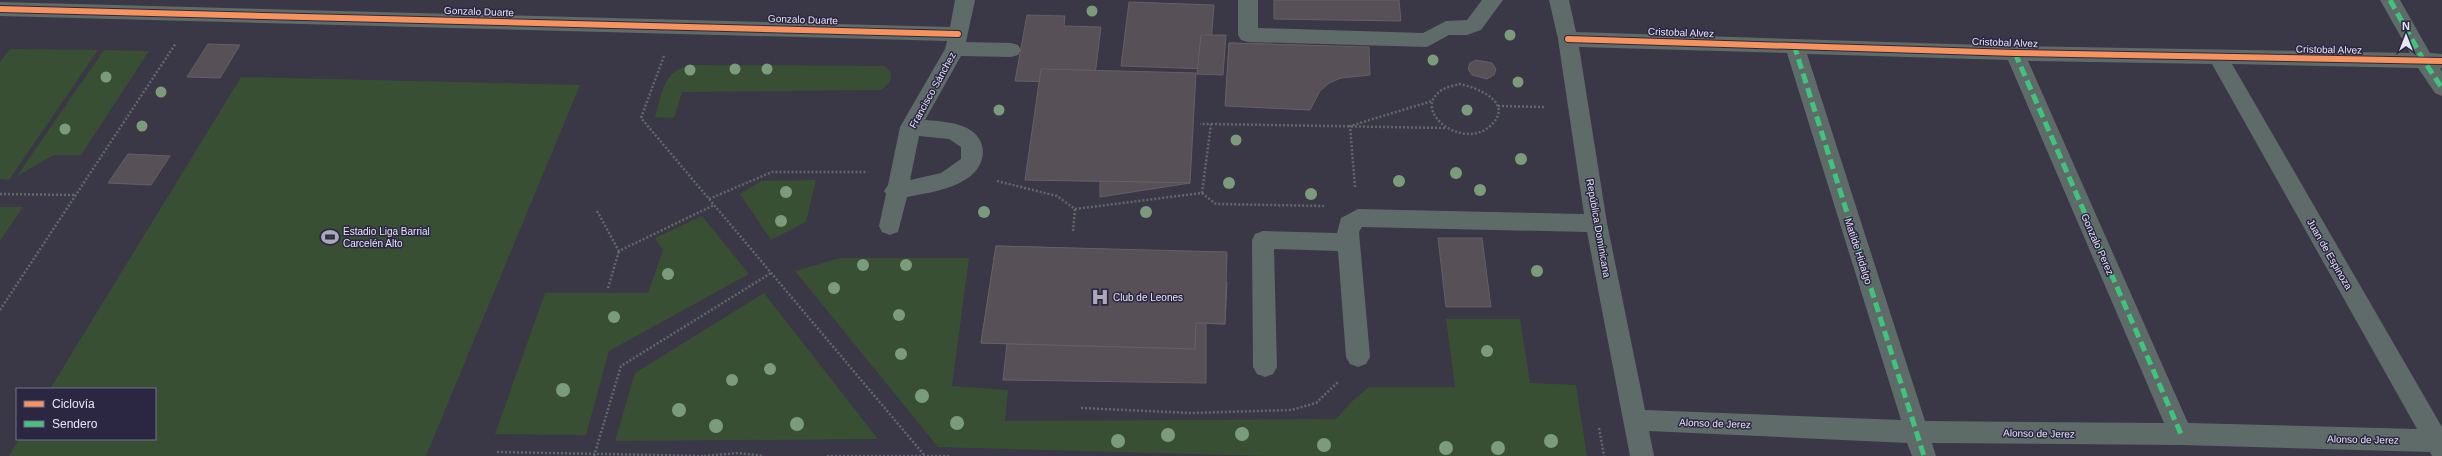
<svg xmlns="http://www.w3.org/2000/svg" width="2442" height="456" font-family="Helvetica,sans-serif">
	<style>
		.green { fill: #384f34 }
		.building { fill: #575056; stroke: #665f63 }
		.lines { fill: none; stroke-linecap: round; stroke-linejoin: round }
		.path { stroke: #606969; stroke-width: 2.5; stroke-dasharray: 2 2; stroke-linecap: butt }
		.minor { fill: #5f6b68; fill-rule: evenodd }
		.quiet { stroke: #40c37c; stroke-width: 5; stroke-dasharray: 10 5; stroke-linecap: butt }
		.cycleway-casing { stroke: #2b2742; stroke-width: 8 }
		.cycleway { stroke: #f8935d; stroke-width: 6 }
		.tree { fill: #7b9c7a }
		.labels { text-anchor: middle; stroke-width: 3; stroke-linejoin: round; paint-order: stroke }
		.street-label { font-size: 10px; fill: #e7e5f8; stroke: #2b2742 }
		.poi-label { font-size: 10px; fill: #e7e5f8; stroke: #2b2742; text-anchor: start }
	</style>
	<rect width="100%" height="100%" fill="#3a3747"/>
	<g class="green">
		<path d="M10,49L98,50L9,180L0,179V62Z"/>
		<path d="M104,50L149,51L81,155H54L17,176Z"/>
		<path d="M691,65L885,66C896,75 891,83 881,90L682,92L674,118L655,117C662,94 663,70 691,65Z"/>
		<path d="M241,77L580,85L426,456H9L19,439H155V389H50Z"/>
		<path d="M816,180L806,222L771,240L740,194L761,181Z"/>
		<path d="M0,207H23L0,241Z"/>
		<path d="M702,216L749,274L609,351L586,435L495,434L545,293H648L663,250L655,238Z"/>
		<path d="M840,258H969L952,386L1008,390L1005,421L1336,419L1350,403L1369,387H1455L1446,319H1520L1530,383L1576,385L1587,456H1268L938,447L795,271Z"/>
		<path d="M764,293L878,439L615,441L635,373Z"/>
	</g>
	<g class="building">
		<path d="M1274,0H1399L1401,21L1274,19Z"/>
		<path d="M1129,2L1214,5L1209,69L1121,66Z"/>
		<path d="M1027,15L1065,16L1064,26L1101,27L1094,83L1015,81Z"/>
		<path d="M1201,35H1226L1223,75L1197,74Z"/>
		<path d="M1229,43L1327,46L1326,85L1227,82Z"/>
		<path d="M1229,43L1369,47L1370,75L1341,78L1329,83L1320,91L1310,110L1225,106Z"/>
		<path d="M208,44L240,45L220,78L187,77Z"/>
		<path d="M1476,60L1492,63L1496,69L1494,75L1487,79L1472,75L1468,69L1470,63Z"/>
		<path d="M1041,69L1196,73L1190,183L1025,180Z"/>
		<path d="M128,154L170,156L151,185L108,183Z"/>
		<path d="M1100,181L1190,183L1100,197Z"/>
		<path d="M1438,238H1482L1491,307H1446Z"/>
		<path d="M996,246L1130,250L1128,282H1227L1225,324L1196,323L1195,349L981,343Z"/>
		<path d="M996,246L1227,252L1225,324L1196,323L1195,349L981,343Z"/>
		<path d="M1196,323H1206V383L1003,380L1007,344L1195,349Z"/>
	</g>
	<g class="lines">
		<g class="path">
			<path d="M664,56L641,118L925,456"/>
			<path d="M1459,84C1480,88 1516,104 1489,127C1461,150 1410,110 1442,90C1446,87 1454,86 1459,84Z"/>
			<path d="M1498,106L1545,107"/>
			<path d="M1211,124L1445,128"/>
			<path d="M997,181L1057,196L1075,209L1202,193L1211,124H1200"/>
			<path d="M1355,187L1350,126L1432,101"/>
			<path d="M1202,193L1216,204L1324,206"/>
			<path d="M0,194L75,195"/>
			<path d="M709,199L772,172H867"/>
			<path d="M597,211L619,251L714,205"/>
			<path d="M1073,231L1075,209"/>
			<path d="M608,288L619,251"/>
			<path d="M0,310L176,43"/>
			<path d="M1081,408L1191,413L1291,410L1316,403L1338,382"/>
			<path d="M1599,428L1604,456"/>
			<path d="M497,452L705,456"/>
			<path d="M594,456L621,366L771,273"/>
			<path d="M704,456L738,453L764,456"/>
			<path d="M827,456H950"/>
		</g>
		<g class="minor">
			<path d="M955,0H975L966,42L1011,43L1018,45L1021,50L1018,55L1011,57L961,56L925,120C939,121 954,122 967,128C989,139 987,165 968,178C951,190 927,193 907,197L898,232L890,235L882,232L879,226L886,194L884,191L888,185L900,127L945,49L947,41L0,16V2L950,27ZM919,136L949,139L961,147V159L941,173L910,180Z"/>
			<path d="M1238,0H1258V28L1423,33L1446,21L1467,20L1482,0H1503L1481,30L1467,35H1449L1427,47L1248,42L1241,40L1238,35Z"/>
			<path d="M1549,0H1569L1576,32L2015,46L2410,53L2380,0H2400L2430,53L2442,54V68H2440L2442,72V96L2435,93L2418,68L2232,64L2442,427V456H2432L2430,452L2181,445L1932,443L1936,456H1912L1907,443L1649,431L1654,456H1630L1587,232L1362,227L1359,232L1370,357L1366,364L1358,367L1350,364L1346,357L1338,251L1274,249L1277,367L1273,374L1265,377L1257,374L1253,367L1252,240L1255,234L1263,231L1337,233L1341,218L1358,209L1584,214L1558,39ZM1579,47L1787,53L1901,420L1645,410L1607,223ZM1807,54L2008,60L2164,423L1925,421ZM2028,61L2212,64L2417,429L2188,423Z"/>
		</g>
		<g class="quiet">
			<path d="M2390,0L2424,61L2442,88"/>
			<path d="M1794,45L1924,456"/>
			<path d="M2015,53L2181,434"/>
		</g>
		<g class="cycleway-casing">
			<g id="cycleway">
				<path d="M0,9L958,34"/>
				<path d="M1568,39L2015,53L2442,61"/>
			</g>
		</g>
		<use href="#cycleway" class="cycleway"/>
	</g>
	<g class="tree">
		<circle cx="1092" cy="11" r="5.5"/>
		<circle cx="1510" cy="35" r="5.5"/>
		<circle cx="1433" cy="60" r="5.5"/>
		<circle cx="735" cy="69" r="5.5"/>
		<circle cx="767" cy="69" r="5.5"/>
		<circle cx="690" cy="70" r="5.5"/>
		<circle cx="106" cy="77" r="5.5"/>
		<circle cx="1518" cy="82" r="5.5"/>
		<circle cx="161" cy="92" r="5.5"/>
		<circle cx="999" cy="110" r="5.5"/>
		<circle cx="1467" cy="110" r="5.5"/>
		<circle cx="142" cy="126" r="5.5"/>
		<circle cx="65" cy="129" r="5.5"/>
		<circle cx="1236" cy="140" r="5.5"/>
		<circle cx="1521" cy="159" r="6"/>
		<circle cx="1456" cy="173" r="6"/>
		<circle cx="1399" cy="181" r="6"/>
		<circle cx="1229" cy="183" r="6"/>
		<circle cx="1480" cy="190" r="6"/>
		<circle cx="786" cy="192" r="6"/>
		<circle cx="1311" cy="194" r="6"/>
		<circle cx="984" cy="212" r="6"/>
		<circle cx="1146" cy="212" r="6"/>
		<circle cx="781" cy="221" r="6"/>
		<circle cx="863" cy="265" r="6"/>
		<circle cx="906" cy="265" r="6"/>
		<circle cx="1537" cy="271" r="6"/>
		<circle cx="668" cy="274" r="6"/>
		<circle cx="834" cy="288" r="6"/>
		<circle cx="899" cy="315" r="6"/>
		<circle cx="614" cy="317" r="6"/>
		<circle cx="1487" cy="351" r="6"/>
		<circle cx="901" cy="354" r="6"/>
		<circle cx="770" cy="369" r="6"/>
		<circle cx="732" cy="380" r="6"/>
		<circle cx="563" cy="390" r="7"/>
		<circle cx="922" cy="396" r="7"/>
		<circle cx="679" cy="410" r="7"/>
		<circle cx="957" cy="423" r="7"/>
		<circle cx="797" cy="424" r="7"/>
		<circle cx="716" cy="426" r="7"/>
		<circle cx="1242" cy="434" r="7"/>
		<circle cx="1168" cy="435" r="7"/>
		<circle cx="1118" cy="441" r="7"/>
		<circle cx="1551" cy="441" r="7"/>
		<circle cx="1324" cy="445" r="7"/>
		<circle cx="1446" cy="448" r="7"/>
		<circle cx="1498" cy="448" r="7"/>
	</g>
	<defs>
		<g id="stadium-bare" transform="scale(1.38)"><path d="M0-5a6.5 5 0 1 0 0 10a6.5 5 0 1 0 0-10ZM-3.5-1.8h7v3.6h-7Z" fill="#aaa8ba" stroke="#2b2742" stroke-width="2.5" paint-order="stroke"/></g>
		<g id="hospital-bare" transform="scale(1.38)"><path d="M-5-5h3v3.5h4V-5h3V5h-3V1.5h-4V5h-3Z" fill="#aaa8ba" stroke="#2b2742" stroke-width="2.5" paint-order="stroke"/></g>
	</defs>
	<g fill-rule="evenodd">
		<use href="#stadium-bare" x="330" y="237"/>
		<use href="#hospital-bare" x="1100" y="297"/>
	</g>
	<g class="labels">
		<g class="street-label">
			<text transform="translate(479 11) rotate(2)" y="4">Gonzalo Duarte</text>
			<text transform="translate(803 19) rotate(2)" y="4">Gonzalo Duarte</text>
			<text transform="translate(1681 32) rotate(2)" y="4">Cristobal Alvez</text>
			<text transform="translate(2005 42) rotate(2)" y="4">Cristobal Alvez</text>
			<text transform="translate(2329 49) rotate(1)" y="4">Cristobal Alvez</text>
			<text transform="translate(932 90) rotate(-61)" y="4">Francisco Sánchez</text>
			<text transform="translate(1599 228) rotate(80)" y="4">República Dominicana</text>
			<text transform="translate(2098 244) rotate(66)" y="4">Gonzalo Perez</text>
			<text transform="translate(1859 251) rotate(72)" y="4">Matilde Hidalgo</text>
			<text transform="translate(2330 254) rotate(60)" y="4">Juan de Espinoza</text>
			<text transform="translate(1715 423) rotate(2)" y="4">Alonso de Jerez</text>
			<text transform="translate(2039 433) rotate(1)" y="4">Alonso de Jerez</text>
			<text transform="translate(2363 439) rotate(1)" y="4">Alonso de Jerez</text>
		</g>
		<g class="poi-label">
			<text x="343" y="235">Estadio Liga Barrial<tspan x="343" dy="12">Carcelén Alto</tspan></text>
			<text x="1113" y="301">Club de Leones</text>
		</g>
	</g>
	<rect x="16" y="388" width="140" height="52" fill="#2b2742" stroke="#76738b"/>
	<rect x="24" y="401" width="20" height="6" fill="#f8935d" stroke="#76738b"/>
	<text x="52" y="408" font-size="12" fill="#e7e5f8">Ciclovía</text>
	<rect x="24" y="421" width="20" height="6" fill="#40c37c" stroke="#76738b"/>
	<text x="52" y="428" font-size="12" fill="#e7e5f8">Sendero</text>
	<g transform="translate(2406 36)" stroke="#2b2742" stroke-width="3" paint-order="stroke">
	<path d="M0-3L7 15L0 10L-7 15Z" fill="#e7e5f8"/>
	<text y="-6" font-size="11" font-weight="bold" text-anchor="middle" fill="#e7e5f8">N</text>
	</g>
</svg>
